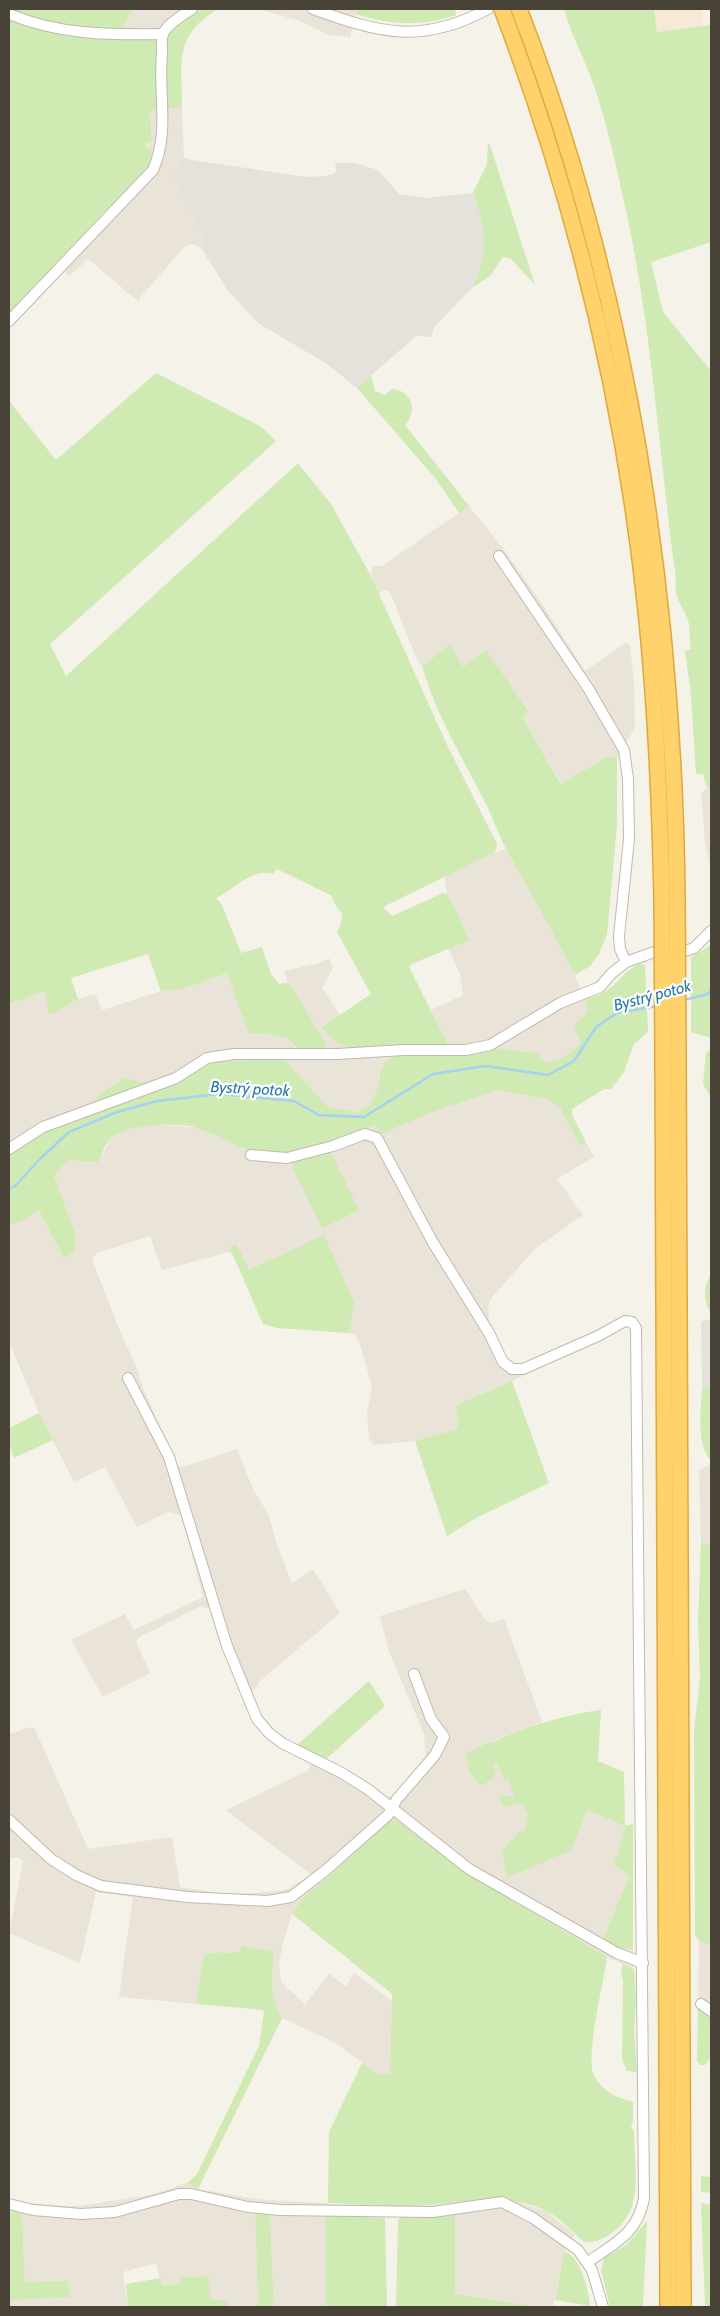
<svg xmlns="http://www.w3.org/2000/svg" width="720" height="2316" font-family="Cabin,sans-serif">
	<style>
		.residential { fill: #e9e4d7 }
		.commercial { fill: #f7e9d5 }
		.industrial { fill: #e5e1db }
		.green { fill: #cfeab2 }
		.lines { fill: none; stroke-linecap: round; stroke-linejoin: round }
		.stream { stroke: #a5d1f3; stroke-width: 2.5 }
		.minor-casing { stroke: #c1baac; stroke-width: 12 }
		.highway-casing { stroke: #e2a837; stroke-width: 18 }
		.minor { stroke: #fff; stroke-width: 10 }
		.highway { stroke: #ffd26b; stroke-width: 15 }
		.highway-bridge-casing { stroke: #e2a837; stroke-width: 18; stroke-linecap: butt }
		.highway-bridge { stroke: #ffd26b; stroke-width: 15 }
		.labels { text-anchor: middle; stroke-width: 4.5; stroke-linejoin: round; paint-order: stroke }
		.water-label { font-size: 16px; font-style: italic; fill: #2c7ab9; stroke: #fff }
	</style>
	<rect width="100%" height="100%" fill="#f5f2ea"/>
	<g class="residential">
		<path d="M134,9H202L184,18L173,31L122,27Z"/>
		<path d="M257,9H367L357,12L350,37L329,35L298,20Z"/>
		<path d="M182,107L184,157L174,174L207,240L201,248L192,244L184,247L139,299V302L88,259L69,276L56,264L112,204L147,149L148,143L152,142L150,110Z"/>
		<path d="M469,506L506,552L542,604L585,671L627,642L630,645L634,683L635,727L617,760L615,756L605,758L562,784L521,716L529,711L485,650L463,667L449,646L422,666L417,660L390,592L386,590L379,593L371,576L372,566H382Z"/>
		<path d="M711,787V870L705,843L701,792Z"/>
		<path d="M506,849L546,917L575,975L588,1012L581,1042L569,1055L554,1063L544,1062L537,1053L494,1048L451,1053L431,1010L463,995L460,974L448,948L469,939L457,912L447,894L444,876L490,854Z"/>
		<path d="M329,958L333,968L322,988L340,1015L322,1027L394,1055L384,1063L380,1073L379,1085L370,1107L357,1113L327,1106L283,1058L213,1062L168,1089L124,1078L81,1116L9,1148V1004L45,991L49,1013H55L78,999L95,994L102,1010L161,991L178,990L227,973L248,1033L268,1034L288,1039L295,1048L325,1042L293,988L288,983L284,971L320,963Z"/>
		<path d="M496,1090L549,1100L560,1108L580,1146L586,1142L594,1157L557,1179L583,1215L537,1247L492,1297L488,1307L489,1321L501,1351L506,1358L514,1364L524,1365L528,1374L459,1404L456,1408L458,1421L457,1429L415,1441L373,1445L369,1438L367,1413L372,1386L359,1341L355,1335L349,1333L354,1303L249,1270L231,1246L230,1252L162,1270L150,1236L97,1253L92,1259L119,1329L136,1366L143,1388L177,1464L180,1467L189,1465L237,1449L253,1489L269,1515L276,1542L292,1583L313,1569L340,1613L260,1681L252,1693L253,1701L245,1705L212,1610L201,1606L138,1638L136,1642L150,1673L103,1697L71,1640L125,1614L134,1630L203,1597L181,1515L168,1512L137,1527L105,1467L74,1482L39,1413L9,1342V1225L24,1220L39,1210L64,1257L74,1251L76,1235L54,1176L68,1160L99,1162L110,1139L121,1132L151,1124L198,1128L237,1145L337,1141L375,1125L381,1133L428,1114Z"/>
		<path d="M711,1463V1545L701,1543L699,1471Z"/>
		<path d="M465,1589L485,1620L492,1623L504,1619L542,1722L490,1742L493,1765L496,1762L504,1779H508L515,1794V1797H507L504,1808L521,1803L528,1814L525,1830L583,1821L587,1810L625,1826L614,1864L629,1876L603,1939L622,1948L633,1949L634,1970L607,1957L467,1873L399,1822L392,1820L302,1898L292,1914L282,1947L279,1965L281,1982L305,2004L329,1974L346,1987L354,1973L392,2001L390,2074H378L332,2041L282,2018L274,2005L272,1976L274,1951L215,1952L203,1956L196,2004L119,1997L133,1897L96,1892L80,1963L9,1933L23,1861L19,1858H9V1734L30,1727L35,1729L88,1849L172,1837L180,1887L219,1893H253L285,1890L312,1875L226,1810L307,1771L312,1764L324,1761L383,1795L391,1797L396,1793L426,1759L424,1734L389,1652L380,1616Z"/>
		<path d="M699,1940L711,1946V2015L698,2006Z"/>
		<path d="M187,2183L198,2189L263,2200L328,2203L326,2307H274L270,2213L255,2212L258,2307H228L227,2300L209,2299V2276L180,2277V2284L161,2285L156,2263L123,2272L128,2307H9V2300L70,2296L68,2281L25,2283L22,2213L9,2210V2199L28,2203L67,2206L86,2205L150,2195Z"/>
		<path d="M497,2198L515,2201L546,2211L575,2235L564,2252L553,2307H538L455,2294V2220L446,2205Z"/>
	</g>
	<path class="commercial" d="M654,9H702L704,26L657,32Z"/>
	<g class="industrial">
		<path d="M184,157L191,160L307,177L326,176L333,174L336,172L335,163H355L378,170L399,194L426,198L473,193L485,230V253L473,287L434,327L431,337L416,336L357,388L327,364L258,323L229,292L201,248L206,239L183,198L174,174Z"/>
		<path d="M711,1320V1386L702,1388L701,1321Z"/>
	</g>
	<g class="green">
		<path d="M9,9H134L122,27L172,31C185,17 198,6 218,9C173,36 182,63 182,107L150,110L152,142L148,143L146,146L152,151L151,162L9,313Z"/>
		<path d="M367,9H455L456,15C420,27 391,25 356,14L357,11Z"/>
		<path d="M564,9H654L657,32L711,25V242L651,262L663,312L711,371V787L707,788L703,774H696L691,695L685,651L691,649C689,640 691,626 687,617C680,602 674,598 676,579C659,457 653,337 627,215C617,171 608,125 593,83C584,58 571,34 564,9Z"/>
		<path d="M488,144L490,145L535,285L511,259L503,257L490,276L473,287C490,243 487,236 473,193L487,164Z"/>
		<path d="M156,373L260,426L276,441L50,644L66,676L298,463L331,504L371,576L447,745L497,844L495,852L383,907L392,916L443,893L447,894L457,912L469,940L412,964L409,967L448,1045L349,1049L330,1038L322,1027L371,994L337,932C349,907 337,916 332,896L277,869L273,874C252,867 233,890 216,898L222,905L241,953L262,947L271,974L279,984L288,983L293,988L325,1042V1046L321,1052L298,1050L288,1039L268,1034L248,1033L227,973L178,990L161,991L148,954L71,978L78,999L55,1013L49,1014L45,991L9,1004V401L56,460Z"/>
		<path d="M371,376L375,391L385,395L392,389C412,390 418,411 405,425L469,506L459,513L436,479L357,388Z"/>
		<path d="M450,645L463,667L486,650L529,712L522,717L561,784L605,758L615,756L617,760V826L607,934L599,954L590,966L575,975C553,932 530,891 506,849C498,834 493,818 486,804C462,757 437,717 422,666Z"/>
		<path d="M711,945V1038L691,1032V957Z"/>
		<path d="M640,964L645,965L648,1032L634,1044L624,1072L611,1089H604L572,1109L573,1117L586,1142L580,1146L560,1108L549,1100L497,1090L428,1114L381,1134L375,1125C349,1136 297,1158 268,1154C245,1152 222,1137 200,1129C180,1121 128,1124 111,1138C105,1143 102,1155 99,1162L68,1160L54,1176L76,1235L74,1251L64,1258L39,1210L24,1220L9,1225V1148L45,1130L81,1116L98,1096L124,1078L168,1088L213,1062L283,1058L327,1106L357,1113L370,1106L379,1085L380,1073L384,1063L394,1055L468,1053L494,1048L537,1053L544,1062C561,1063 570,1054 581,1042L573,1026L588,1012L584,999C592,997 599,996 606,991C619,983 624,970 640,964Z"/>
		<path d="M710,1050H711V1098L703,1084L706,1053Z"/>
		<path d="M330,1151L359,1210L322,1228L293,1169L292,1161Z"/>
		<path d="M324,1235L354,1303L349,1333L277,1328L263,1324L233,1255L230,1252L231,1246L237,1245L249,1270Z"/>
		<path d="M711,1273V1313C702,1298 704,1289 711,1273Z"/>
		<path d="M512,1381L549,1483L476,1518L447,1536L415,1441L457,1429L458,1421L456,1408L459,1404Z"/>
		<path d="M711,1386V1461C696,1443 701,1411 702,1388Z"/>
		<path d="M39,1413L53,1440L14,1458L9,1445V1428Z"/>
		<path d="M701,1543L711,1545V1946L699,1940L695,1935L694,1730L700,1679L698,1621Z"/>
		<path d="M369,1681L385,1706L324,1761L296,1746Z"/>
		<path d="M601,1710L598,1761L624,1772L625,1826L633,1824V1949H620L603,1939L629,1876L614,1864L625,1826L587,1810L571,1850L507,1878L502,1850L519,1832L525,1830L528,1814L521,1803L504,1808L499,1795L515,1797L508,1779H504L496,1762L493,1765L496,1776L481,1786L469,1771L466,1755C474,1748 487,1744 497,1740C531,1725 564,1715 601,1710Z"/>
		<path d="M392,1820L399,1822L467,1873L607,1957C604,1981 586,2053 593,2073C601,2091 615,2097 633,2102V2121L631,2126L634,2132C634,2169 645,2209 612,2233C604,2239 594,2243 584,2242C572,2232 560,2217 546,2211C504,2190 456,2205 411,2206C384,2207 355,2204 328,2203L329,2132L362,2063L378,2074H390L392,1994L292,1914L302,1898L331,1874L385,1824Z"/>
		<path d="M242,1946L274,1951C272,1974 269,1998 282,2018L198,2189L187,2183L197,2174L259,2046L264,2012L263,2010L196,2004L203,1956C215,1949 227,1955 240,1951Z"/>
		<path d="M623,1964L634,1970L636,2002L634,2030L637,2072L627,2071L622,2059L623,1981L621,1971Z"/>
		<path d="M698,2006L711,2015V2057L705,2065H700L697,2061Z"/>
		<path d="M701,2176L711,2177V2193L701,2192Z"/>
		<path d="M701,2203L711,2205V2307H706L705,2304Z"/>
		<path d="M12,2210L22,2213L25,2282L68,2281L70,2297L9,2300V2215Z"/>
		<path d="M255,2212H270L274,2307H258Z"/>
		<path d="M454,2214L455,2220V2294L538,2307H396L398,2221L400,2217Z"/>
		<path d="M326,2215L385,2218L387,2307H326Z"/>
		<path d="M647,2221L643,2307H610L601,2270L604,2258L626,2245Z"/>
		<path d="M564,2252C580,2253 589,2292 590,2306L555,2300Z"/>
		<path d="M209,2276L210,2299L227,2300L228,2307H128L126,2284L161,2278V2285L180,2284V2277Z"/>
	</g>
	<g class="lines">
		<g class="stream">
			<path d="M684,1000L708,994L711,990"/>
			<path d="M9,1189L15,1186L41,1158L69,1132L117,1112L157,1101L219,1094L294,1101L319,1115L364,1117L433,1074L485,1066L548,1075L574,1061L596,1027L617,1013L657,1006"/>
		</g>
		<g class="minor-casing">
			<g id="minor">
				<path d="M313,9C380,33 421,45 488,9"/>
				<path d="M9,14C59,35 110,35 163,34"/>
				<path d="M9,321L153,170C170,132 158,93 162,54C162,48 161,40 163,34C167,24 183,15 192,9"/>
				<path d="M499,556L588,688L624,750L628,779L629,839L619,936L620,949L626,962"/>
				<path d="M9,1149L43,1127L176,1078L207,1058L234,1054H337L404,1050H466L490,1045L560,1003L600,987L612,973L626,962L657,951H685L694,948L711,931"/>
				<path d="M251,1155L287,1158L333,1146L365,1134L377,1138L432,1241L489,1333L503,1362L512,1369H523L598,1336L625,1321L632,1322L636,1328L644,2199C637,2234 615,2243 588,2262"/>
				<path d="M128,1378L169,1457L227,1646L257,1719L269,1733L282,1743L342,1773L369,1790L469,1869L617,1953L643,1963"/>
				<path d="M9,1820L51,1859L76,1875L101,1886L187,1897L267,1901L291,1897L326,1870L388,1815L397,1799L435,1755L444,1737L431,1719L414,1674"/>
				<path d="M701,2004L711,2011"/>
				<path d="M9,2204L33,2210L81,2214L115,2212L179,2194H191L248,2207L280,2210L433,2212L502,2202L533,2218L578,2250L592,2270L603,2307"/>
			</g>
		</g>
		<g class="highway-casing">
			<g id="highway">
				<path d="M502,9C575,201 625,406 646,611C656,707 660,802 662,898"/>
				<path d="M519,9C628,290 674,597 677,898"/>
				<path d="M663,1055L668,2307"/>
				<path d="M678,1055L683,2307"/>
			</g>
		</g>
		<use href="#minor" class="minor"/>
		<use href="#highway" class="highway"/>
		<g class="highway-bridge-casing">
			<g id="highway-bridge">
				<path d="M662,898L663,1055"/>
				<path d="M677,898L678,1055"/>
			</g>
		</g>
		<use href="#highway-bridge" class="highway-bridge"/>
	</g>
	<g class="labels">
		<g class="water-label">
			<text transform="translate(652 995) rotate(-15)" y="6">Bystrý potok</text>
			<text transform="translate(250 1088) rotate(3)" y="6">Bystrý potok</text>
		</g>
	</g>
	<rect width="720" height="2316" fill="none" stroke="#494337" stroke-width="20"/>
</svg>
